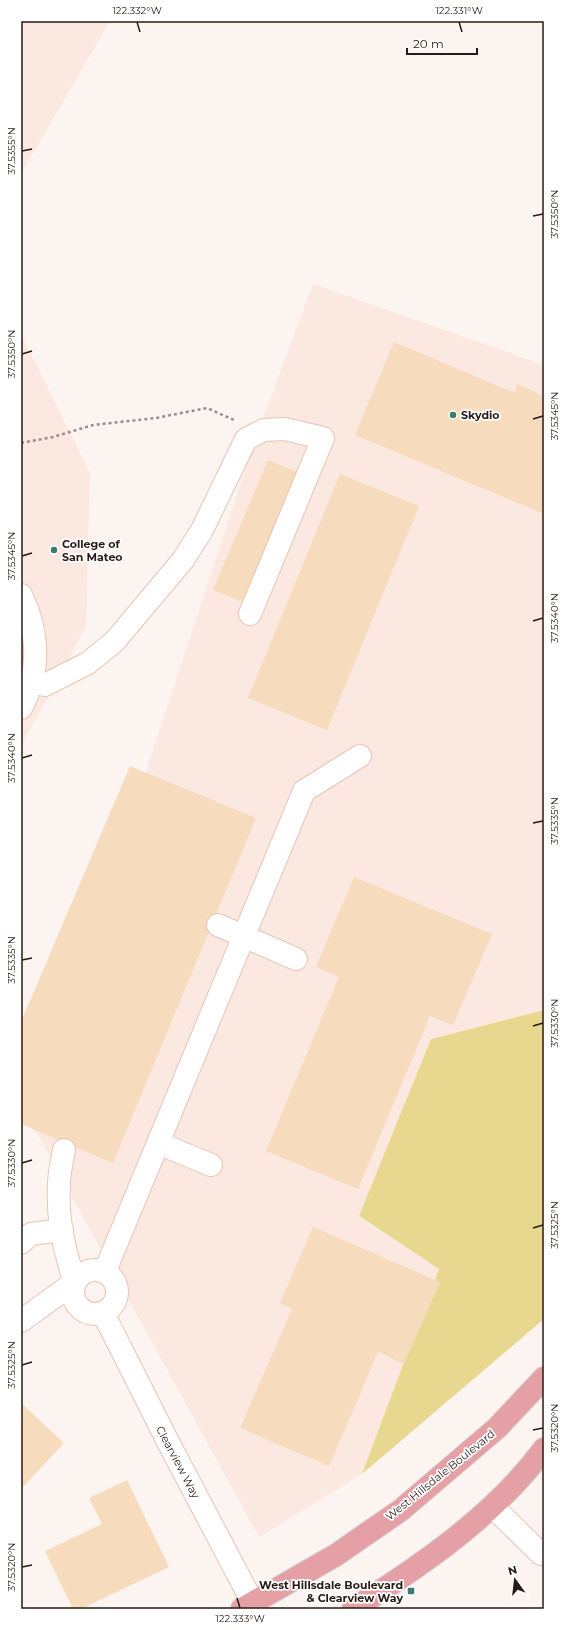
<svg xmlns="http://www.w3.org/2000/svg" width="565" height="1630" font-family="Montserrat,sans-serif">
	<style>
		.built { fill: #fbe8e0 }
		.green { fill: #e8d88f }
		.building { fill: #f6dbbd }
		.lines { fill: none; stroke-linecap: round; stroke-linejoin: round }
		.minor-casing { stroke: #e9c4b4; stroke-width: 24 }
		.major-casing { stroke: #d4d1d0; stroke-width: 24 }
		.path { stroke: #988d89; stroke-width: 2.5; stroke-dasharray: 3 3; stroke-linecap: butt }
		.minor { stroke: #fff; stroke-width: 22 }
		.major { stroke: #e5a0a5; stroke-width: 22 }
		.ticks { fill: none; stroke: #281a15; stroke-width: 1.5 }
		.poi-dot { fill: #3a7c6d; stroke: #fff; stroke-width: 1.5 }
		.labels { text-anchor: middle; stroke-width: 3.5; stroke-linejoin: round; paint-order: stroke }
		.poi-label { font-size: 11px; font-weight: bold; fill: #281a15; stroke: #fff; text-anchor: start }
		.street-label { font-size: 11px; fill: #281a15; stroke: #fff }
		.neatline { fill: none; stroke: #281a15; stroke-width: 1.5 }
		.ticks-label { font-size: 10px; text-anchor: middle; fill: #281a15 }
	</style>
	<rect width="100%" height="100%" fill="#fcf4f1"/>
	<g class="built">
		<path d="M21,21H112L107,26L21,174Z"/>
		<path d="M313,284L544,365V1010L431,1039L359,1217L439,1269L362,1474L259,1537L31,1122L255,440Z"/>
		<path d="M21,334L90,473L86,627L21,746Z"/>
	</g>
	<path class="green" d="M544,1010V1319L362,1474L439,1269L359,1216L431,1039Z"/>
	<g class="building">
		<path d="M394,342L515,393L517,384L544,396V514L355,435Z"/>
		<path d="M268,460L302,474L248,604L213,590Z"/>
		<path d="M340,474L419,506L327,730L248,698Z"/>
		<path d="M130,766L256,818L113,1163L21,1124V1022Z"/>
		<path d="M354,877L492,934L453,1025L430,1016L358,1189L266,1151L339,977L316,967Z"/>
		<path d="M313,1227L440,1282L404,1364L378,1352L329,1466L240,1428L292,1309L280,1303Z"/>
		<path d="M21,1403L64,1443L21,1489Z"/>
		<path d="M127,1480L169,1567L81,1609H73L45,1551L102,1524L89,1498Z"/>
	</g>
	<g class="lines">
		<g class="minor-casing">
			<g id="minor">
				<path d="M21,595C39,631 41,671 21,708"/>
				<path d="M32,683L45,685L88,663L114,642L183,560L202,530L246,439L264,430L285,429L323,438L250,614"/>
				<path d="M218,925L296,959"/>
				<path d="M158,1143L211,1165"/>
				<path d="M21,1243L31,1234L62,1230"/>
				<circle cx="95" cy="1292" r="22"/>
				<path d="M105,1271L304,791L360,756"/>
				<path d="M103,1313L166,1438L256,1609"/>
				<path d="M21,1321L75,1282C64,1251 57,1217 59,1184C59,1173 62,1161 64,1150"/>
				<path d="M493,1507L541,1554"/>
			</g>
		</g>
		<g class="major-casing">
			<g id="major">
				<path d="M242,1609L336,1555L401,1510L497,1428L544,1378"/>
				<path d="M353,1609C422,1565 494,1516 544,1449"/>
			</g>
		</g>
		<path class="path" d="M21,443L53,437L93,425L156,418L207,408L234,420"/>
		<use href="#minor" class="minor"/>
		<use href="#major" class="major"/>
	</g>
	<path class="ticks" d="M137,22L140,32M459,22L462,32M22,151L32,149M533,216L543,214M22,354L32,351M533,419L543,416M22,556L32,553M533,621L543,618M22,758L32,755M533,823L543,821M22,960L32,958M533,1026L543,1023M22,1163L32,1160M533,1228L543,1225M22,1365L32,1362M533,1430L543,1428M22,1567L32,1565M237,1598L240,1608"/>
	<g class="poi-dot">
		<circle cx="453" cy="415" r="4"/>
		<circle cx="54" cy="550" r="4"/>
		<rect x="407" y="1587" width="8" height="8" rx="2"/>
	</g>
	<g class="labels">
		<g class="poi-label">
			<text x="461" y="419">Skydio</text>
			<text x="62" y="548">College of<tspan x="62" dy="13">San Mateo</tspan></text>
			<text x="403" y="1589" text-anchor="end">West Hillsdale Boulevard<tspan x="403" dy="13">&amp; Clearview Way</tspan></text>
		</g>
		<g class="street-label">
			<text transform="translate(178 1462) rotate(62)" y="4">Clearview Way</text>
			<text transform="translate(440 1475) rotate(-39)" y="4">West Hillsdale Boulevard</text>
		</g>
	</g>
	<rect width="565" height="1630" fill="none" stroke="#ffffff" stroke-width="44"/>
	<g transform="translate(515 1580) rotate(345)" stroke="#ffffff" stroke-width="3" paint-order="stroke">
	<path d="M0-3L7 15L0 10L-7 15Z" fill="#281a15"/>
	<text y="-6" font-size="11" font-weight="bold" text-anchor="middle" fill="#281a15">N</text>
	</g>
	<path d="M407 48v6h70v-6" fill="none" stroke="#281a15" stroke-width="2"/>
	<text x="413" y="48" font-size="12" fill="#281a15" stroke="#ffffff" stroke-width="3" paint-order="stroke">20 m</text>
	<rect x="22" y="22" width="521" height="1586" class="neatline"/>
	<g class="ticks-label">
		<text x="137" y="14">122.332°W</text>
		<text x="459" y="14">122.331°W</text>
		<text transform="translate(11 151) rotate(-90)" y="4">37.5355°N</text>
		<text transform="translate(554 214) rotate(-90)" y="4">37.5350°N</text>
		<text transform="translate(11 354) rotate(-90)" y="4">37.5350°N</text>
		<text transform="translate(554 416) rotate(-90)" y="4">37.5345°N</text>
		<text transform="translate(11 556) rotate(-90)" y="4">37.5345°N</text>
		<text transform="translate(554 618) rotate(-90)" y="4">37.5340°N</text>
		<text transform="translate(11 758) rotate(-90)" y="4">37.5340°N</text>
		<text transform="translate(554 821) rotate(-90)" y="4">37.5335°N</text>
		<text transform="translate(11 960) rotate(-90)" y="4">37.5335°N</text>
		<text transform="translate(554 1023) rotate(-90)" y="4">37.5330°N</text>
		<text transform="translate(11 1163) rotate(-90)" y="4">37.5330°N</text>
		<text transform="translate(554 1225) rotate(-90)" y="4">37.5325°N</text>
		<text transform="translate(11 1365) rotate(-90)" y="4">37.5325°N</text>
		<text transform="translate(554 1428) rotate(-90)" y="4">37.5320°N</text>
		<text transform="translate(11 1567) rotate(-90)" y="4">37.5320°N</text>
		<text x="240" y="1622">122.333°W</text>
	</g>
</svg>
